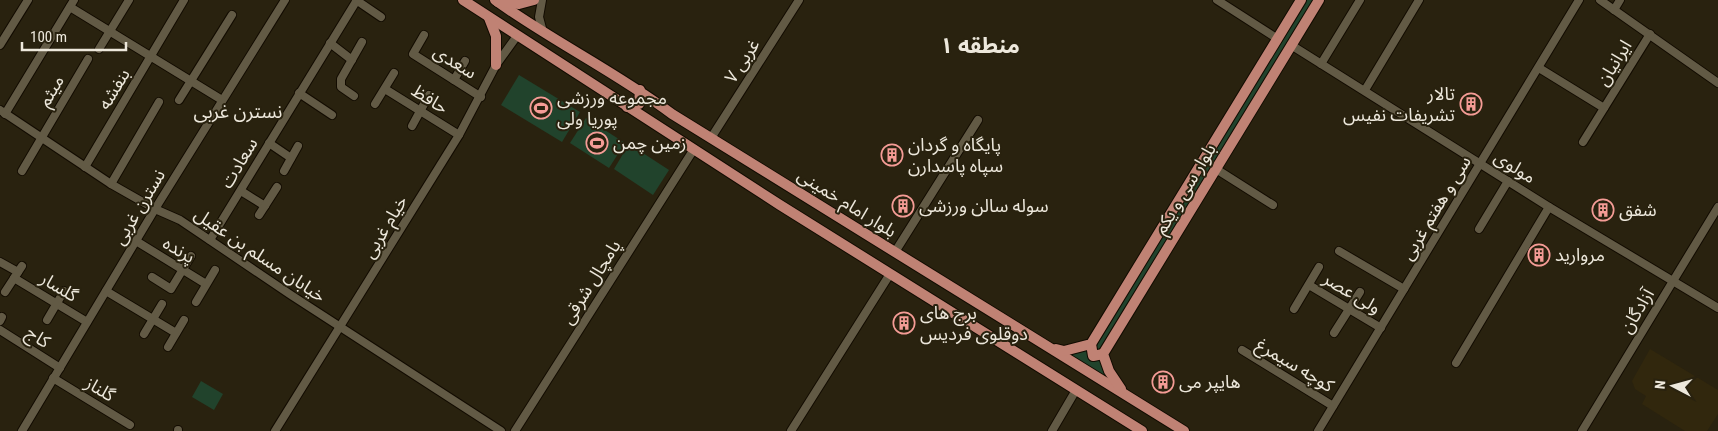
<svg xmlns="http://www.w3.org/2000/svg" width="1718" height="431" font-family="'Roboto Condensed','Noto Sans Arabic',sans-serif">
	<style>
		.built { fill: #31270d }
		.green { fill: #21432c }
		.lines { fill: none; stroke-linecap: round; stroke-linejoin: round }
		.minor-casing { stroke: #120b00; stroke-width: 10 }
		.major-casing { stroke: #120b00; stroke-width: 12 }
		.minor { stroke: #625a45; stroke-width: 8 }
		.major { stroke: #c08274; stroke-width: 10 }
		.labels { text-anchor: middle; stroke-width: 4; stroke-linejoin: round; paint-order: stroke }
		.street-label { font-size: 18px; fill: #ede8dc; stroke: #29220f }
		.poi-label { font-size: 18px; fill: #ede8dc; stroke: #29220f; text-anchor: start }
		.neighbourhood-label { font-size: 19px; fill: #ede8dc; stroke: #29220f }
		.district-label { font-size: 22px; font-weight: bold; fill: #ede8dc; stroke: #29220f }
	</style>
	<rect width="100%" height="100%" fill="#29220f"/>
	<path class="built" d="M1650,349L1718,390V414L1707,431H1685L1642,404L1646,396L1635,389L1632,381Z"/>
	<g class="green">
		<path d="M1303,0H1317L1101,353L1093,349Z"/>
		<path d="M519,75L580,112L562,142L501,105Z"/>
		<path d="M586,118L625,143L609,168L570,143Z"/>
		<path d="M629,144L669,170L653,195L614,169Z"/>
		<path d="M1088,347L1101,358L1114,386L1063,353Z"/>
		<path d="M201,381L223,394L214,410L192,397Z"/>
	</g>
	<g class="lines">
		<g class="minor-casing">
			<g id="minor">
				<path d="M356,0L381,17"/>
				<path d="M542,0L539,17L543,32"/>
				<path d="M1217,0L1278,39"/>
				<path d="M1600,0L1718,83"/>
				<path d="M70,7L222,100"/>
				<path d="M1614,10L1620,0"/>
				<path d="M424,35L413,54L481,97"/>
				<path d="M330,43L352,60"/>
				<path d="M0,45L28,0"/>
				<path d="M1291,45L1549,207L1718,308"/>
				<path d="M99,49L129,0"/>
				<path d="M1321,64L1360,0"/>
				<path d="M1539,68L1604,108"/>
				<path d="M454,80L465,61"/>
				<path d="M385,89L459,135"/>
				<path d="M1365,90L1419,0"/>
				<path d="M299,93L332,115"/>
				<path d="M354,96L341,87V79L362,42"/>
				<path d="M179,100L232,15"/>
				<path d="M375,104L394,73"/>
				<path d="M0,110L111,184L155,209L180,220L291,295L501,431"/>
				<path d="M5,114L74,0"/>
				<path d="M412,126L429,95"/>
				<path d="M711,138L799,0"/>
				<path d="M1583,142L1650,34"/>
				<path d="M269,143L291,158"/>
				<path d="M85,167L184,0"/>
				<path d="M1216,169L1273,205"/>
				<path d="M22,171L88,59"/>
				<path d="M284,171L298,146"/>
				<path d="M111,184L159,102"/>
				<path d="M241,191L265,206"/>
				<path d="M259,215L277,187"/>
				<path d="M1479,229L1508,181"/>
				<path d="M210,240L357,0"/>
				<path d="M136,241L206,284"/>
				<path d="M1339,251L1404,289"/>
				<path d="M895,252L978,120"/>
				<path d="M0,262L18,272"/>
				<path d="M152,277L171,289L191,256"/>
				<path d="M14,278L87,322"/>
				<path d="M1309,285L1381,328"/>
				<path d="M106,291L176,333"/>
				<path d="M5,292L22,266"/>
				<path d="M196,302L215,270"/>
				<path d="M1294,309L1319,267"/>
				<path d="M47,320L64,291"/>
				<path d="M0,321L2,317"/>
				<path d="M0,330L60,368"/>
				<path d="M1334,333L1360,292"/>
				<path d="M144,334L162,304"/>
				<path d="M168,347L184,320"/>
				<path d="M1242,350L1333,406"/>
				<path d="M1456,363L1549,207"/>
				<path d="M53,378L130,425"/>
				<path d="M22,431L155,209L285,0"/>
				<path d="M178,431V430"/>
				<path d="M275,431L459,135L496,65L517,36"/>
				<path d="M515,431L694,149"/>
				<path d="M791,431L890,274"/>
				<path d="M1052,431L1076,390"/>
				<path d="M1318,431L1579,0"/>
				<path d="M1582,431L1718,207"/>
			</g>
		</g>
		<g class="major-casing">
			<g id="major">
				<path d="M463,0L780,205L1142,431"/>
				<path d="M495,0C552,41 616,72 672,114L1184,431"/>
				<path d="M498,2L519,4L534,0"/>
				<path d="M489,18L496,36V65"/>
				<path d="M627,107L639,104L640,90"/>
				<path d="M1091,344L1093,356L1103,354"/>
				<path d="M1056,349L1064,351L1091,344L1301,0"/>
				<path d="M1121,389L1109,371L1103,354L1319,0"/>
			</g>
		</g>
		<use href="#minor" class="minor"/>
		<use href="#major" class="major"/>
	</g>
	<defs>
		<g id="building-ring" transform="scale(1.125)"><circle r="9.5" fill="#29220f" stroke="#f59c96" stroke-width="1.5"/><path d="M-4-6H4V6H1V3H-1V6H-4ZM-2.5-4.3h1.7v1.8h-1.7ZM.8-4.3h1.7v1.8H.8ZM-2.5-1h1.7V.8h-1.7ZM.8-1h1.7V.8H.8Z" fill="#f59c96"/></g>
		<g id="stadium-ring" transform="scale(1.125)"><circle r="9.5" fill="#29220f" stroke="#f59c96" stroke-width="1.5"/><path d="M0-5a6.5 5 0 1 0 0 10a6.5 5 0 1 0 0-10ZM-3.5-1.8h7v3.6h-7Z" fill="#f59c96"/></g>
	</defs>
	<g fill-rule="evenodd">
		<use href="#building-ring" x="1471" y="104"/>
		<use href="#stadium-ring" x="541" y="108"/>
		<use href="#stadium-ring" x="597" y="143"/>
		<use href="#building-ring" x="892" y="155"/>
		<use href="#building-ring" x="903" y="206"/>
		<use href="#building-ring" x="1603" y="210"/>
		<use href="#building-ring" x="1539" y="255"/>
		<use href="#building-ring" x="904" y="323"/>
		<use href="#building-ring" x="1163" y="382"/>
	</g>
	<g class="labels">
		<g class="street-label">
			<text transform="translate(742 61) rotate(-57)" y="6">۷ غربی</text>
			<text transform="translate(455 62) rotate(32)" y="6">سعدی</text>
			<text transform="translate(1614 63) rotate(-58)" y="6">ایرانیان</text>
			<text transform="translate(114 89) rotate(-59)" y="6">بنفشه</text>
			<text transform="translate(51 91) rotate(-59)" y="6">میثم</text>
			<text transform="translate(430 99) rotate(32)" y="6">حافظ</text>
			<text transform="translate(239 163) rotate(-59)" y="6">سعادت</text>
			<text transform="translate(1515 167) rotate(32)" y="6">مولوی</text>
			<text transform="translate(1185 189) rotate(-59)" y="6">بلوار سی و یکم</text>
			<text transform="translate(847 203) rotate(32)" y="6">بلوار امام خمینی</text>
			<text transform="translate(139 207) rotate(-59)" y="6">نسترن غربی</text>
			<text transform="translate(1436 208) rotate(-59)" y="6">سی و هفتم غربی</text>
			<text transform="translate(385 227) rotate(-59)" y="6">خیام غربی</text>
			<text transform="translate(179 250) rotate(31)" y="6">پرنده</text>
			<text transform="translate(260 255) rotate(34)" y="6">خیابان مسلم بن عقیل</text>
			<text transform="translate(591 282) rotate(-58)" y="6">پامچال شرقی</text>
			<text transform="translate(59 287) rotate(31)" y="6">گلسار</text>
			<text transform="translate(1352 293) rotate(31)" y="6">ولی عصر</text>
			<text transform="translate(1637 311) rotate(-59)" y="6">آزادگان</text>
			<text transform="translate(38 337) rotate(33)" y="6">کاج</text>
			<text transform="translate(1295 365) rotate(31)" y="6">کوچه سیمرغ</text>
			<text transform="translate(100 389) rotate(31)" y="6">گلناز</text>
		</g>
		<g class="poi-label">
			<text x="1455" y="100" text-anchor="end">تالار<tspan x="1455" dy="21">تشریفات نفیس</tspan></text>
			<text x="557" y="104">مجموعه ورزشی<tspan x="557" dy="21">پوریا ولی</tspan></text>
			<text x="613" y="149">زمین چمن</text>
			<text x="908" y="151">پایگاه و گردان<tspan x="908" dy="21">سپاه پاسدارن</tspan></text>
			<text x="919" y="212">سوله سالن ورزشی</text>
			<text x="1619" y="216">شفق</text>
			<text x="1555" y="261">مروارید</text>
			<text x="920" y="319">برج های<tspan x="920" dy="21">دوقلوی فردیس</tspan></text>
			<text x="1179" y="388">هایپر می</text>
		</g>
		<g class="neighbourhood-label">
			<text x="238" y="118">نسترن غربی</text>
		</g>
		<g class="district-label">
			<text x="980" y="53">منطقه ۱</text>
		</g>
	</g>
	<g transform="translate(1673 386) rotate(276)" stroke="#29220f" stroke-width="4" paint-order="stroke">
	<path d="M0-4L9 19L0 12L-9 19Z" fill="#ede8dc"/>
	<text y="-8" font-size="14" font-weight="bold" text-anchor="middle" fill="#ede8dc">N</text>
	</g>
	<path d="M22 42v8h104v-8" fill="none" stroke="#ede8dc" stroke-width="2.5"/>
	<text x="30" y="42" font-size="15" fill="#ede8dc" stroke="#29220f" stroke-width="4" paint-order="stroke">100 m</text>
</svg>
